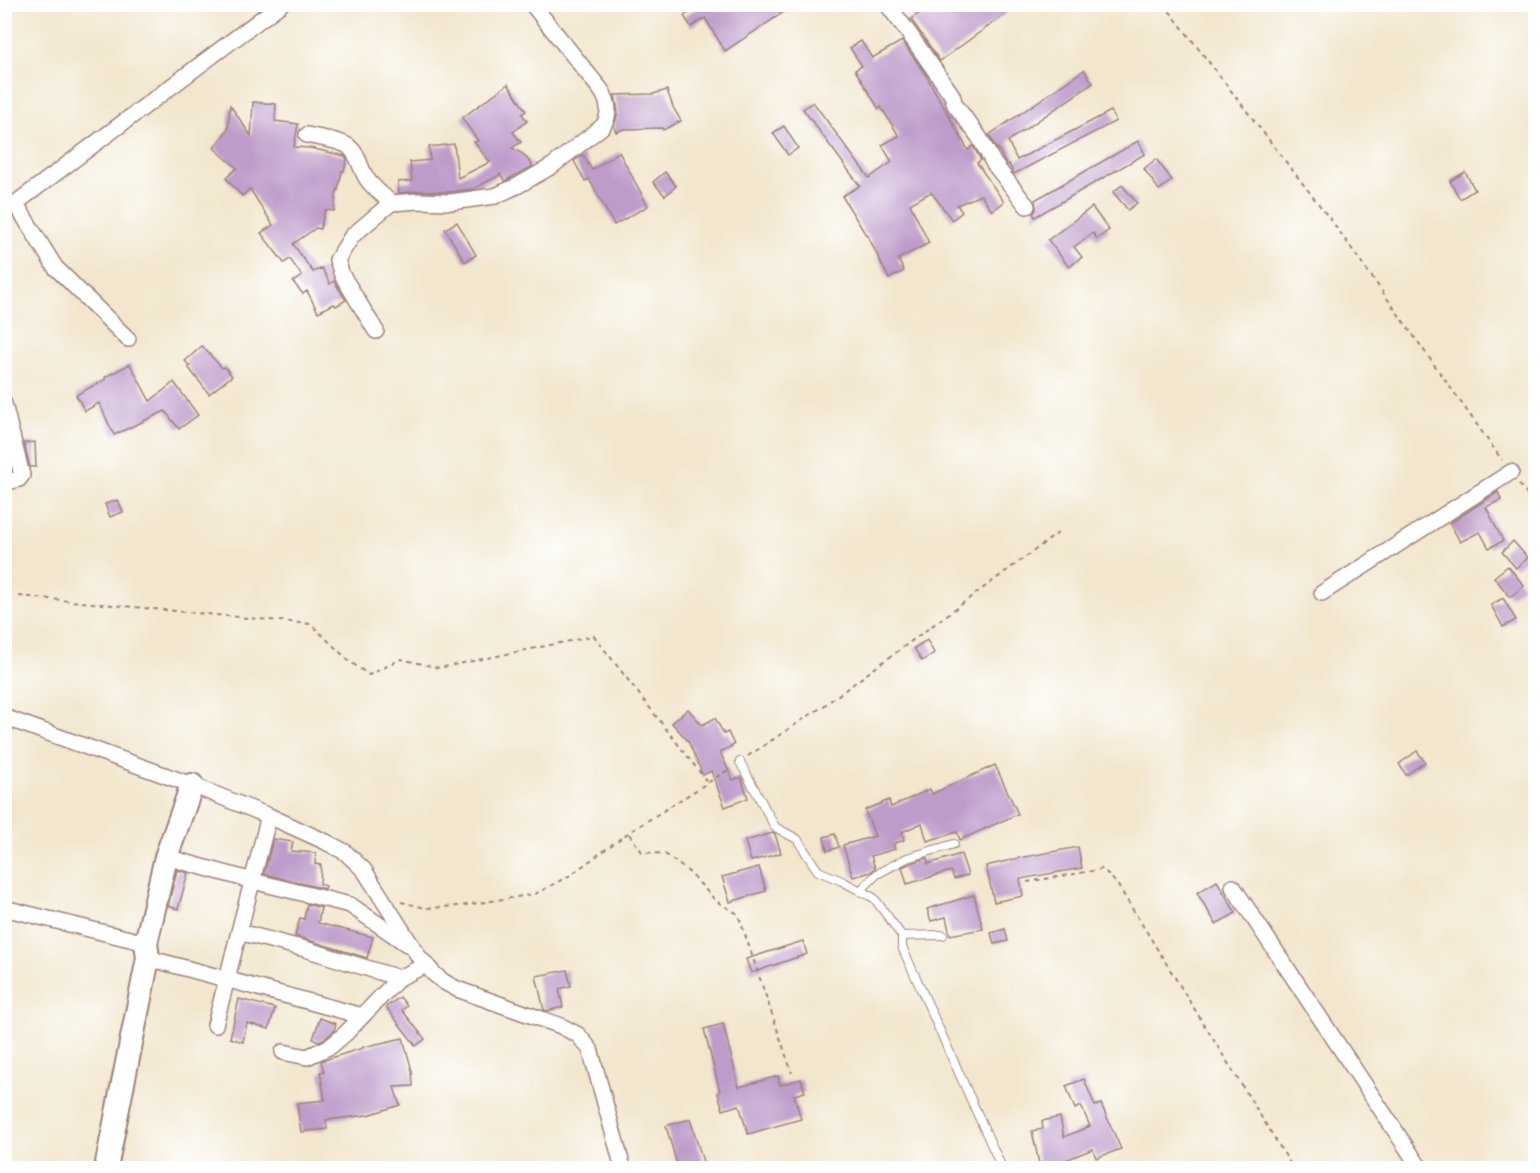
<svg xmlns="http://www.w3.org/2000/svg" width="1540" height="1173" font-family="Mynerve,sans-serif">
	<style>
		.building { fill: #bd9cca }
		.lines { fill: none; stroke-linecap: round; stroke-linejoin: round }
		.lane-casing { stroke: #9e827c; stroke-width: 10 }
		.street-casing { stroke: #9e827c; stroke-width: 18 }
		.secondary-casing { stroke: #9e827c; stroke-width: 26 }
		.path { stroke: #9e827c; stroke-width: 2; stroke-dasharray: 4.5 4.5; stroke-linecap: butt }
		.lane { stroke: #fff; stroke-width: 8 }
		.street { stroke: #fff; stroke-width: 15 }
		.secondary { stroke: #fff; stroke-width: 22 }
	</style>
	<rect width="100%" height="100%" fill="#fff"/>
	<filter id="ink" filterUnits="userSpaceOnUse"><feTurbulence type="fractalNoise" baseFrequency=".0167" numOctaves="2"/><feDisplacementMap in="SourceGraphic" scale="12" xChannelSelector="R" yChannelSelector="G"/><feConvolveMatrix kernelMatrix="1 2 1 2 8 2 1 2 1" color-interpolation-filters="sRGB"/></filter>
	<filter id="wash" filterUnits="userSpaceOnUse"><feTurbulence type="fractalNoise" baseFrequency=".008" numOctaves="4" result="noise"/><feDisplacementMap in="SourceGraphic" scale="24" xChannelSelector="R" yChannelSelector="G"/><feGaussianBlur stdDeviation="1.35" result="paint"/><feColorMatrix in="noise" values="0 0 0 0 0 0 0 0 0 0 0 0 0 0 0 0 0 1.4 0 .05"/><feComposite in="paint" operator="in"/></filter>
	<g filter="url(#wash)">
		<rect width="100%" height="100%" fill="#f2e6cd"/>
		<g id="blocks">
			<g class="building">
				<path d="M702,4H796L725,51L705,18L691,27L684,16Z"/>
				<path d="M932,4H1019L940,61L911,19Z"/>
				<path d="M861,41L872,58L902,41L924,72L968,150L973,146L981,160L977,163L1004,202L992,211L981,195L957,205L962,212L952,220L931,192L910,204L929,243L898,259L904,271L889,279L867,234L866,235L842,196L860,186L803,109L813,102L869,178L892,162L882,145L899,136L881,107L879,109L855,70L862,66L850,48Z"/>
				<path d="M1084,70L1093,83L1008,141L1017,160L1111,111L1116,121L1014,174L1009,164L1007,165L1004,161L998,148L997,149L989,135Z"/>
				<path d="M508,84L526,111L522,114L527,121L513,132L521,142L512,148L523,154L533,166L505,181L500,174L496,177L473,189L450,192L418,191L399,193L398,182L412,181L410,162L430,160L429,147L454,144L458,178L490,162L474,142L478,141L462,118Z"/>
				<path d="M667,90L673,107L681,121L663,130L662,128L624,129L616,132L614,126L618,112L615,95L653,94Z"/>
				<path d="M253,102L276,104L275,121L298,124L294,147L310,148L345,156L347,159L344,171H342L338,190H337L334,211L325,210L320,229L316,228L293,244L313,272L322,268L330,284L334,281L346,300L336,306L334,304L318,312L307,291L303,294L293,282L302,276L290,259L284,263L261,233L273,225L250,189L242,196L226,178L237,168L214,148L228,129L230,105L251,136Z"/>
				<path d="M784,126L798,148L788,155L773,133Z"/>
				<path d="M1138,141L1145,154L1035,217L1033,214L1036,209L1035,200Z"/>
				<path d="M619,152L648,206L614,225L589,179L585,181L574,161L583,155L592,170Z"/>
				<path d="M1156,159L1172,180L1159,190L1144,169Z"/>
				<path d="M665,172L676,186L665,196L653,182Z"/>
				<path d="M1465,172L1475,190L1460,199L1450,181Z"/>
				<path d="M1122,185L1137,203L1128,210L1113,192Z"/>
				<path d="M1092,207L1109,230L1097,239L1093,233L1074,247L1082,257L1069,267L1048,240Z"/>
				<path d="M457,222L476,255L465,262L445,229Z"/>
				<path d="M202,346L222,368L225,367L232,376L209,394L188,367L190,366L185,361Z"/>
				<path d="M130,364L150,401L174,382L198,415L179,429L165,411L114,435L99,403L85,411L76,395L106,379L105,377Z"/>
				<path d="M35,442L36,467H30L24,443Z"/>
				<path d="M1498,492L1501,500L1486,507L1503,541L1489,548L1480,532L1460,542L1450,523Z"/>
				<path d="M118,500L123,512L110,517L105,504Z"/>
				<path d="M1513,541L1528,558L1516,568L1502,552Z"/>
				<path d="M1508,566L1524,586L1510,597L1494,577Z"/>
				<path d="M1503,598L1516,620L1503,627L1491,605Z"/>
				<path d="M927,640L934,653L922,661L914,648Z"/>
				<path d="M688,709L702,725L715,718L724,734L728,732L734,745L720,752L733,780L741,777L748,798L725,807L711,771L703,775L688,741L672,723Z"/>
				<path d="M1417,751L1425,762L1406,775L1399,764Z"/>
				<path d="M995,765L1018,814L960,840L957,832L927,841L922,823L902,832L904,840L893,844L895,849L871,856L875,868L871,872L853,877L843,845L875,836L865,810L889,800L891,807L930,789L932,794Z"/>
				<path d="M773,833L775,834L781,853L751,861L745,841Z"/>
				<path d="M835,834L839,847L827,851L824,837Z"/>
				<path d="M273,839L293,842L291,851L316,853L315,864L321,865L320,884L326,886L325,889L264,874Z"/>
				<path d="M1078,847L1082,868L1020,879L1023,896L994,902L986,866L1019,858Z"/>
				<path d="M961,854L968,875L954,879L951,871L907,884L902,867L909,864L927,858L928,864Z"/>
				<path d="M759,867L766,891L730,902L722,877Z"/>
				<path d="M177,870L188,873L178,909L168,906Z"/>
				<path d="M1217,881L1236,913L1216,924L1197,893Z"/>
				<path d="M974,895L983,929L950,935L946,917L931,921L927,909Z"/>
				<path d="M307,904L321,908L318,923L373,937L367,958L295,936L300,918L304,919Z"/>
				<path d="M1005,929L1008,941L994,944L991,933Z"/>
				<path d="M803,941L807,954L751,973L746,959Z"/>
				<path d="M567,970L571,986L559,989L563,1007L547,1011L544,1010L536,976Z"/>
				<path d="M400,997L407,1006L402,1010L425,1039L416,1046L386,1007Z"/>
				<path d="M239,999L275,1008L269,1029L247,1023L243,1042L230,1038Z"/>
				<path d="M320,1018L336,1024L334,1031L326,1038L319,1041L313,1039Z"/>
				<path d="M723,1024L739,1087L778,1076L780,1085L801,1079L805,1092L794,1095L801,1119L748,1134L739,1105L723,1110L718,1093L720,1092L704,1029Z"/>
				<path d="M403,1038L412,1071L413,1086L394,1087L400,1105L368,1115L326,1120L327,1129L301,1132L297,1103L325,1100L320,1072H324L321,1061L363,1048V1047Z"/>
				<path d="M1084,1079L1095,1106L1101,1104L1121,1149L1096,1158L1093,1149L1058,1163V1165L1040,1168L1032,1131L1043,1129L1042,1121L1060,1117L1064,1137L1090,1126L1081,1106L1075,1109L1066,1086Z"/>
				<path d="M690,1119L705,1168H678L666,1126Z"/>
			</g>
		</g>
	</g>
	<g filter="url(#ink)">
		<use href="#blocks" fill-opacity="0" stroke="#9e827c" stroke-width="1.5"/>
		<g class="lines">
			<g class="lane-casing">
				<g id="lane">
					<path d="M740,762L775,827L797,839L818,871L842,881L874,898L902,936"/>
					<path d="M860,891L877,874L907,858L954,844"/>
					<path d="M943,935L902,936V947L1002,1168"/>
				</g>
			</g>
			<g class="street-casing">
				<g id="street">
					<path d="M887,4L908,32L952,95L955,105L979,137L994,164L1027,206"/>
					<path d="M307,135C318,138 339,140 348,146C359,154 360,169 367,179C373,188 383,195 391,203L418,201L451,202L495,196L519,185L552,166L603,126C611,113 609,102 601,90L532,4"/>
					<path d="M16,204L55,267L128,339"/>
					<path d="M4,212L281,4"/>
					<path d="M376,331L342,275L337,260L352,236L391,203"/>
					<path d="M4,404L22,475L19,479L4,483"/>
					<path d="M1322,593L1511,472"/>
					<path d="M4,717L192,785L269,816L326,842L345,852L364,870L419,957L434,974L444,982L457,989L561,1026L578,1035L590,1049L623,1168"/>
					<path d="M269,816L239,932L305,949L399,978"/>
					<path d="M166,857L253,881L350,905L407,944"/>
					<path d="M1233,887L1420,1168"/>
					<path d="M4,908L146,943"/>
					<path d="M148,958L362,1016"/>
					<path d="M215,1025L239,932"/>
					<path d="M283,1052L307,1057L331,1046L345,1034L399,978L426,965"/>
				</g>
			</g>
			<g class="secondary-casing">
				<path id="secondary" d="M106,1168L148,958L146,943L166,857L192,785"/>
			</g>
			<g class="path">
				<path d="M1164,4L1337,228L1502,460"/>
				<path d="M1519,484L1536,507"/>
				<path d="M19,596L311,624L349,661L369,675L401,659L439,668L594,636L708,783"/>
				<path d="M748,756L822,707L1058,533"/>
				<path d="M629,834L642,852L665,854L690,873L716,901L738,914L792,1073"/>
				<path d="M1027,882L1103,869L1117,884L1293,1168"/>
				<path d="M401,902L426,908L460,906L535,894L569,876L628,833L731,768"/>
			</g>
			<use href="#lane" class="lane"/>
			<use href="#street" class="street"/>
			<use href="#secondary" class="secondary"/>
		</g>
	</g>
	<rect width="1540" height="1173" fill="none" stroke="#fff" stroke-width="24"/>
</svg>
